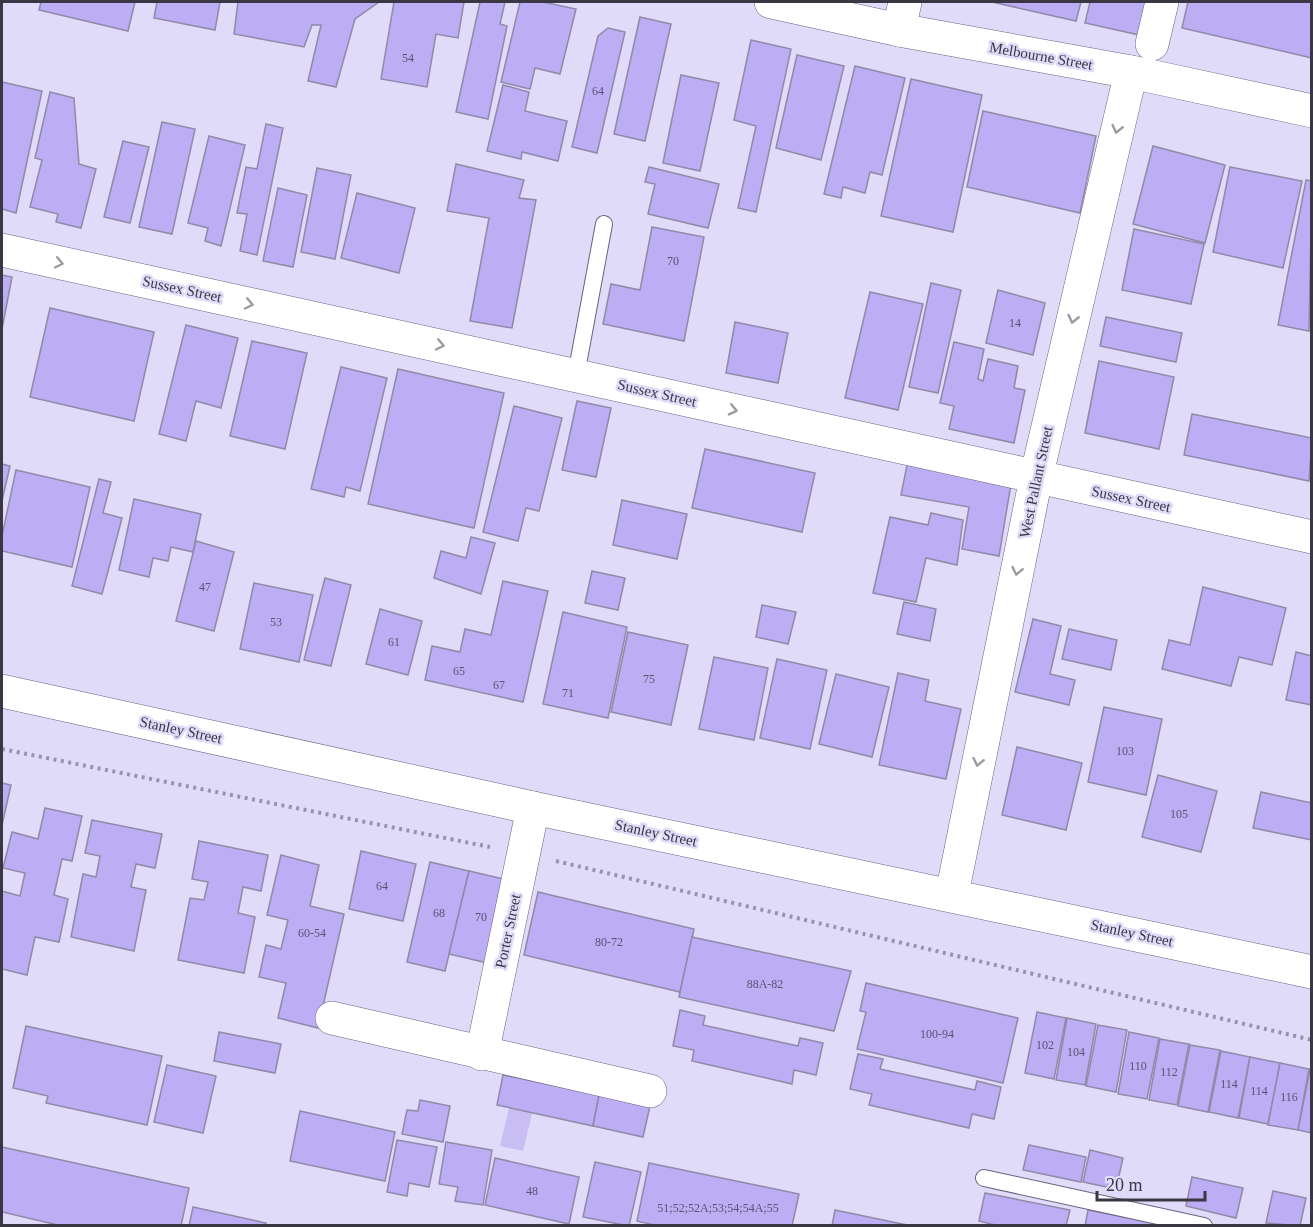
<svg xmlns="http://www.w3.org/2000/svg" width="1313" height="1227" font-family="'Times New Roman',serif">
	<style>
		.water { fill: #c9bef4 }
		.building { fill: #bcadf5; stroke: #8f8aa6; stroke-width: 1.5 }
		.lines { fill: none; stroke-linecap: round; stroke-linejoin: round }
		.lane-casing { stroke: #68637d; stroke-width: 18 }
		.street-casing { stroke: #68637d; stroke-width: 34 }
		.secondary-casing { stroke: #68637d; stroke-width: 34 }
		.path { stroke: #9893aa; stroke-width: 4; stroke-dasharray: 3 4.5; stroke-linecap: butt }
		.lane { stroke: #fff; stroke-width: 16 }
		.street { stroke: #fff; stroke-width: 33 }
		.secondary { stroke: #fff; stroke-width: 33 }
		.oneway { stroke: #9c9ba1 }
		.labels { text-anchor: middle; stroke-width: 5; stroke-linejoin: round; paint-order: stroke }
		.number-label { font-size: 12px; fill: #5a5470 }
		.street-label { font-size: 15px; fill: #393743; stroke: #e1dbfa }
	</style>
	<rect width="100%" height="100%" fill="#e1dbfa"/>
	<path class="water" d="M511,1100L534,1106L523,1151L500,1146Z"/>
	<g class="building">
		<path d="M41,2H135L128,31L39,10Z"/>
		<path d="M157,2H220L215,30L154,18Z"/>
		<path d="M238,2H379L355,19L336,87L308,81L321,25H312L304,47L234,34Z"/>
		<path d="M394,2H464L458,38L436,34L427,87L381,79Z"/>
		<path d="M480,2H505L500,24L507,26L488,119L456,112Z"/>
		<path d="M520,2H543L576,9L560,74L535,68L530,89L501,82Z"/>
		<path d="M992,2H1081L1076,21Z"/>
		<path d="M1090,2H1152L1144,36L1085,23Z"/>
		<path d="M1188,2H1312V58L1182,28Z"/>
		<path d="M640,17L671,24L645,141L614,134Z"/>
		<path d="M608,28L625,32L597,153L572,147L598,36Z"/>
		<path d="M751,40L791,49L756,212L738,208L756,126L734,120Z"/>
		<path d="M797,55L844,66L821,160L776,148Z"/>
		<path d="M855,66L905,78L882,175L870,172L865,193L843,187L841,198L824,194Z"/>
		<path d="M681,75L719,83L700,171L663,163Z"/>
		<path d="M911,79L982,95L953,232L881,216Z"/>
		<path d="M2,82L42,91L16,213L2,209Z"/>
		<path d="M503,85L529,92L525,111L567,121L558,161L522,152L521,159L487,151Z"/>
		<path d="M50,92L74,98L79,164L96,169L81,228L56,222L58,214L30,207L42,160L35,158Z"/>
		<path d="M983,111L1096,136L1080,213L967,187Z"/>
		<path d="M162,122L195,129L172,234L139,227Z"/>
		<path d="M266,124L283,128L257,255L240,251L247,214L237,213L246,167L257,169Z"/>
		<path d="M209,136L245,145L221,246L205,241L208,228L188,223Z"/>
		<path d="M123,141L149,147L130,223L104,217Z"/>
		<path d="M1153,146L1225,165L1205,243L1133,224Z"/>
		<path d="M456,164L524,180L519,198L536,200L512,328L470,321L489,218L447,211Z"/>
		<path d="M649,167L719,184L708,228L648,214L655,184L645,182Z"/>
		<path d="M1230,167L1302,181L1283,268L1213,252Z"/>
		<path d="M317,168L351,175L335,259L301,252Z"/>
		<path d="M1306,180L1312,181L1309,331L1278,325Z"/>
		<path d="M278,188L307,195L293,267L263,261Z"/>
		<path d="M357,193L415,208L399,273L341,258Z"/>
		<path d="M652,227L704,237L684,341L603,324L611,284L640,290Z"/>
		<path d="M1134,229L1204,244L1191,304L1122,290Z"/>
		<path d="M2,275L12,277L2,329Z"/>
		<path d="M931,283L961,290L938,393L909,387Z"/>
		<path d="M998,290L1045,303L1033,355L986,343Z"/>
		<path d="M870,292L923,304L898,410L845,398Z"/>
		<path d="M50,308L154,332L134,421L30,397Z"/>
		<path d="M1106,317L1182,333L1176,362L1100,346Z"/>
		<path d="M735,322L788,333L778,383L726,373Z"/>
		<path d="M186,325L238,338L221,408L196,401L186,441L159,434Z"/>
		<path d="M252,341L307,353L285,449L230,436Z"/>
		<path d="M954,342L984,349L978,379L983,381L988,359L1018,366L1014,388L1025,390L1014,443L949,429L954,406L940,403Z"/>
		<path d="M1099,361L1174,377L1159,449L1085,433Z"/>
		<path d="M341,367L387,378L360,491L346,487L344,497L311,489Z"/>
		<path d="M398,369L504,393L474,528L368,504Z"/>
		<path d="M577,401L611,408L596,477L562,470Z"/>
		<path d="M514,406L562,418L539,511L526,508L518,541L483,532Z"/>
		<path d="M1192,414L1312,438L1309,481L1184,455Z"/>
		<path d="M705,449L815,473L802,532L692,508Z"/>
		<path d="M2,464L10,466L2,501Z"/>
		<path d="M907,465L1011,484L999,556L962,549L969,507L901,495Z"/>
		<path d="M16,470L90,487L72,567L2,551V536Z"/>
		<path d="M99,479L111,482L103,513L122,518L102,594L72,586Z"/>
		<path d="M134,499L201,514L193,552L171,547L168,561L153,558L149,577L119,570Z"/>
		<path d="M622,500L687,514L677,559L613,545Z"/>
		<path d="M931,513L963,520L957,565L926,558L916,602L873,593L890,517L928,525Z"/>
		<path d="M471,537L495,543L481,594L434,578L441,551L466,558Z"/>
		<path d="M196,541L234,552L214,631L176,621Z"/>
		<path d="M592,571L625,578L618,610L585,603Z"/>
		<path d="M325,578L351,585L331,666L304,660Z"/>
		<path d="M503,581L548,591L523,702L425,680L432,646L460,652L465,629L491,635Z"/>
		<path d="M254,583L313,595L299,662L240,649Z"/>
		<path d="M1203,587L1286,608L1272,665L1239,657L1231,686L1162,669L1169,640L1190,645Z"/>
		<path d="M904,602L936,609L930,641L897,634Z"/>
		<path d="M762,605L796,612L788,644L756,637Z"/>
		<path d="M380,609L422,621L408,675L366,664Z"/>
		<path d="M563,612L627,627L608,718L543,704Z"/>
		<path d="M1033,619L1061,626L1050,674L1075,680L1069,705L1015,692Z"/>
		<path d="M1069,629L1117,640L1111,670L1062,659Z"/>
		<path d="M628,632L688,645L671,725L611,712Z"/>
		<path d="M1296,652L1312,656V705L1286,700Z"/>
		<path d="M714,657L768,668L754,740L699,729Z"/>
		<path d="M777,659L827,670L810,749L760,738Z"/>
		<path d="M898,673L929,680L925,701L961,709L946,779L879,765Z"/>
		<path d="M836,674L889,687L872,757L819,744Z"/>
		<path d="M1104,707L1162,719L1146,795L1088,782Z"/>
		<path d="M1017,747L1082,763L1066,830L1002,815Z"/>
		<path d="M1158,775L1217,791L1201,852L1142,837Z"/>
		<path d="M2,783L11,785L2,825Z"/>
		<path d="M1261,792L1312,803V840L1253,828Z"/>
		<path d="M45,808L82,816L72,861L62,859L54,895L68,899L59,942L35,937L27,975L2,969V891L20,896L25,873L3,868L12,832L38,839Z"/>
		<path d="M92,820L162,834L155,868L136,864L131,887L146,890L134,951L71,937L83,874L96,877L100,856L85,853Z"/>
		<path d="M199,841L268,855L261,891L243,887L238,913L255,917L244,973L178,960L190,898L204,900L208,882L192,879Z"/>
		<path d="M361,851L416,864L403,921L349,909Z"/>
		<path d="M281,855L319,865L310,906L344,914L318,1028L278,1018L286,983L259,977L266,945L281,949L288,920L267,915Z"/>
		<path d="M430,862L469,871L445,971L407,962Z"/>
		<path d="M469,871L512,881L492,964L449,954Z"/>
		<path d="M538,892L694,929L680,992L524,955Z"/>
		<path d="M692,937L851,971L834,1031L679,997Z"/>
		<path d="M866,983L1018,1018L1003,1083L857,1049L866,1012L860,1011Z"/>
		<path d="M680,1010L705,1016L703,1025L798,1046L800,1038L823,1043L816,1075L794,1070L792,1084L692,1061L694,1050L673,1046Z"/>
		<path d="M1037,1012L1066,1018L1054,1079L1025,1073Z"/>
		<path d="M1067,1018L1096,1024L1085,1085L1056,1080Z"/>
		<path d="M1098,1025L1127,1030L1116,1092L1086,1086Z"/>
		<path d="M26,1026L162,1056L147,1125L46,1103L48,1096L13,1088Z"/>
		<path d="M219,1032L281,1044L275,1073L214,1061Z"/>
		<path d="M1129,1032L1159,1038L1147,1099L1118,1094Z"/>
		<path d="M1160,1039L1189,1044L1177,1105L1149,1100Z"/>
		<path d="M1190,1045L1220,1050L1208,1112L1178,1106Z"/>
		<path d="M1221,1051L1250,1057L1238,1118L1209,1112Z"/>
		<path d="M858,1054L883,1059L880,1069L975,1090L977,1081L1001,1087L994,1119L972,1114L969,1128L869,1105L872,1094L850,1089Z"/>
		<path d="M1250,1057L1280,1063L1268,1124L1239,1118Z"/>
		<path d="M1280,1063L1309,1069L1298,1130L1268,1125Z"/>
		<path d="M167,1065L216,1076L203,1133L154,1122Z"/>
		<path d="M1310,1069H1312V1133L1298,1130Z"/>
		<path d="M503,1075L599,1095L593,1126L497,1105Z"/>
		<path d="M599,1095L650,1106L643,1137L593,1126Z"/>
		<path d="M420,1100L450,1106L443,1142L402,1134L407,1110L418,1111Z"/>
		<path d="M300,1111L395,1132L385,1181L290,1161Z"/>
		<path d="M397,1140L437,1147L429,1187L409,1183L407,1196L387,1192Z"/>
		<path d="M446,1142L492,1150L483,1205L455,1201L458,1187L439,1184Z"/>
		<path d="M1029,1145L1086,1157L1081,1182L1023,1170Z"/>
		<path d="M2,1147L189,1188L181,1226H62L2,1212Z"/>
		<path d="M1090,1150L1123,1158L1116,1189L1083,1182Z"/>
		<path d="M495,1158L579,1177L569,1224L485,1205Z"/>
		<path d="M595,1162L641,1172L629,1226L583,1217Z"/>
		<path d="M649,1163L799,1194L792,1226H658L637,1221Z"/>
		<path d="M1192,1177L1243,1188L1236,1218L1186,1206Z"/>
		<path d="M1273,1191L1306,1198L1300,1226L1266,1223Z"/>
		<path d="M985,1193L1070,1210L1066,1226H999L979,1221Z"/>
		<path d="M193,1207L266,1223V1226H189Z"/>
		<path d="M835,1210L912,1226H832Z"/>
		<path d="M1088,1210L1159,1224V1226H1085Z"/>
	</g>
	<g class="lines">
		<g class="lane-casing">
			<g id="lane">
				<path d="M576,375L604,224"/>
				<path d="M984,1178L1204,1226"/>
			</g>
		</g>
		<g class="street-casing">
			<g id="street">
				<path d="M899,30L905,2"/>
				<path d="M1152,44L1162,2"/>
				<path d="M2,250L1312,537"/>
				<path d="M2,691L533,808L1312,972"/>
				<path d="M952,894L1036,478L1131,72"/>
				<path d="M332,1018L650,1091"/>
				<path d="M482,1054L533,808"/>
			</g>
		</g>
		<g class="secondary-casing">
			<path id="secondary" d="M771,2L899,30L1131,72L1312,111"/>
		</g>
		<g class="path">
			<path d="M2,749L490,847"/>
			<path d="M556,861L1312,1040"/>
		</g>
		<use href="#lane" class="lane"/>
		<use href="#street" class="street"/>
		<use href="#secondary" class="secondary"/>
	</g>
	<defs><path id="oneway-chevron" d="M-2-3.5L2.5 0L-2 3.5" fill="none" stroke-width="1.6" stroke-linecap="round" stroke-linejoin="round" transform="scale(1.5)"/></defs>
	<g class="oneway">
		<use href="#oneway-chevron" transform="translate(1117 129) rotate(103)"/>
		<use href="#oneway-chevron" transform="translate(59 263) rotate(12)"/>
		<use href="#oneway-chevron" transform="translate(249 304) rotate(12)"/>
		<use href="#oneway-chevron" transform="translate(1073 319) rotate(103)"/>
		<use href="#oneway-chevron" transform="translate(440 345) rotate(12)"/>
		<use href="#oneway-chevron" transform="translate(733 410) rotate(13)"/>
		<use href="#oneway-chevron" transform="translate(1017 571) rotate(102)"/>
		<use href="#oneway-chevron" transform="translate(978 762) rotate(102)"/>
	</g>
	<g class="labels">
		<g class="number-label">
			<text x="408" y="62">54</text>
			<text x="598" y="95">64</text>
			<text x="673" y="265">70</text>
			<text x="1015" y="327">14</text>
			<text x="205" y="591">47</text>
			<text x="276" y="626">53</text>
			<text x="394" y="646">61</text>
			<text x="459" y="675">65</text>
			<text x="649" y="683">75</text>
			<text x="499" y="689">67</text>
			<text x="568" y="697">71</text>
			<text x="1125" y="755">103</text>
			<text x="1179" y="818">105</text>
			<text x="382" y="890">64</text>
			<text x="439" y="917">68</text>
			<text x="481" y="921">70</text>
			<text x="312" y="937">60-54</text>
			<text x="609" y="946">80-72</text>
			<text x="765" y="988">88A-82</text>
			<text x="937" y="1038">100-94</text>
			<text x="1045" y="1049">102</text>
			<text x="1076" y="1056">104</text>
			<text x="1138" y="1070">110</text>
			<text x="1169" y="1076">112</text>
			<text x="1229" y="1088">114</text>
			<text x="1259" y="1095">114</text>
			<text x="1289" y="1101">116</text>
			<text x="532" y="1195">48</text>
			<text x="718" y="1212">51;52;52A;53;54;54A;55</text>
		</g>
		<g class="street-label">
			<text transform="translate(1041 56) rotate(10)" y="5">Melbourne Street</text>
			<text transform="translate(182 289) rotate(12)" y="5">Sussex Street</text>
			<text transform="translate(657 393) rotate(13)" y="5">Sussex Street</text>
			<text transform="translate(1036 482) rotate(-78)" y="5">West Pallant Street</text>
			<text transform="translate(1131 499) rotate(12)" y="5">Sussex Street</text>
			<text transform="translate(181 730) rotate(12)" y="5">Stanley Street</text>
			<text transform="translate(656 833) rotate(12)" y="5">Stanley Street</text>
			<text transform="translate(508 931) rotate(-78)" y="5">Porter Street</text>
			<text transform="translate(1132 933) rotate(12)" y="5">Stanley Street</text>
		</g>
	</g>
	<rect width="1313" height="1227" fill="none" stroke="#393743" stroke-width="6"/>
	<path d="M1097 1191v9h108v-9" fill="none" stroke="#393743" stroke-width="3"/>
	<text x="1106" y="1191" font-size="18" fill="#393743" stroke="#e1dbfa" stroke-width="4.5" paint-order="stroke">20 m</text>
</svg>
